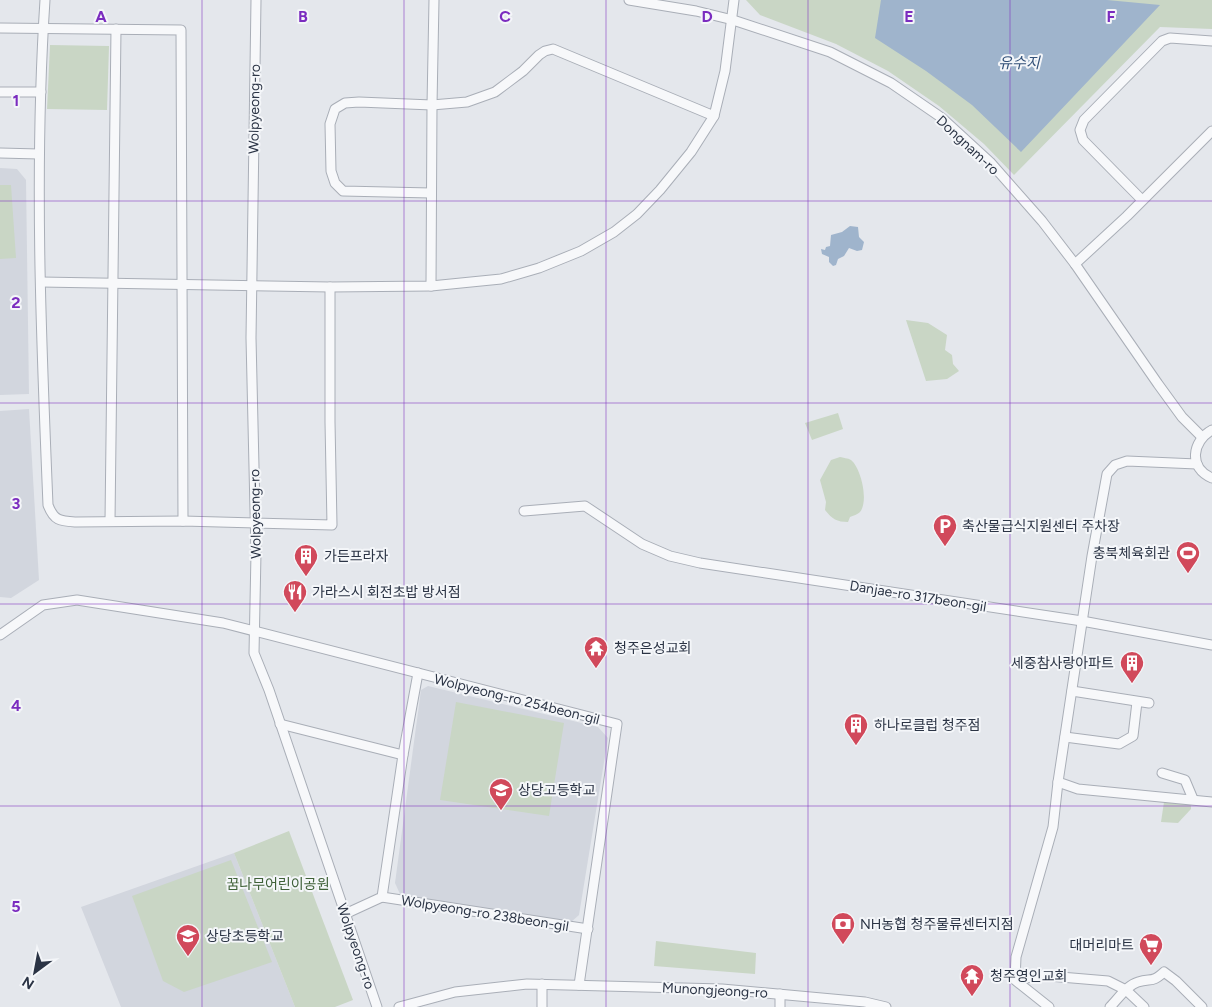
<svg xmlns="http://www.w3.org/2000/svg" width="1212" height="1007" font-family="Figtree,'Noto Sans KR',sans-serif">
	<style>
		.built { fill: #d2d6de }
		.green { fill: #c9d6c5 }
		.water { fill: #9fb4cc }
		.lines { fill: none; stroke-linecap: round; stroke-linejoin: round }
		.minor-casing { stroke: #a9aeb7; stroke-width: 11 }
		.minor { stroke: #f7f8fa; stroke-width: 9 }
		.grid { fill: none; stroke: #7b2cbf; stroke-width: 1; stroke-opacity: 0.55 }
		.labels { text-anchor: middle; stroke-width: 4; stroke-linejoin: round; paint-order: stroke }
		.street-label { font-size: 14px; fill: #2b3445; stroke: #f4f6f9 }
		.poi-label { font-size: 14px; fill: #2b3445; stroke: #f4f6f9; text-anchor: start }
		.park-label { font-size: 14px; fill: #3f6138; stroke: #f4f6f9 }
		.water-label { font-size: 15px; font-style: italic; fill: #34527a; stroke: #f4f6f9 }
		.grid-label { font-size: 16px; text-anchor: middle; font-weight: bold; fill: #7b2cbf; stroke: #f4f6f9; stroke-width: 4; stroke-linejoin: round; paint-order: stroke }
	</style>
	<rect width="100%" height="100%" fill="#e4e7ec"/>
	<g class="built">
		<path d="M0,168L17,169L26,180L29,394L0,395Z"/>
		<path d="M29,409L39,580L11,598L0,597V411Z"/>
		<path d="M428,686L598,727L608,738L579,915L570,923L400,894L395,883L421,690Z"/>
		<path d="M234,853L295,1007H121L81,907Z"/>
	</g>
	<g class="green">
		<path d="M746,0H1212V29L1160,27L1014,175L984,144L939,106L888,71L836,44L760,15Z"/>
		<path d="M50,45L109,46L107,110L47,109Z"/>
		<path d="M0,185H11L16,258L0,259Z"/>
		<path d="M906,320L928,323L947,335L945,350L952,355L953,364L959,371L947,379L926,381Z"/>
		<path d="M838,413L843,429L812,440L805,423Z"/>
		<path d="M840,457C843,458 848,458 851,460C861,468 869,501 860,512C858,514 853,516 850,517L848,522C837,522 832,519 825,510L826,502L820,480L831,460Z"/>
		<path d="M456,702L564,723L549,816L440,800Z"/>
		<path d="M1164,802H1191V809L1178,823L1161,822Z"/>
		<path d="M289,831L353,1000L335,1007H295L234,853Z"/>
		<path d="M231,860L272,962L184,992L163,981L132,896Z"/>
		<path d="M656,941L756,953L755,974L654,966Z"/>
	</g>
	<g class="water">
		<path d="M881,0H1107L1160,5L1021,152L972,105L926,71L875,38Z"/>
		<path d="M850,226L858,227L859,237L864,242L862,250L857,251L849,248L844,256L838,259L836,265L833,266L829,262V257L822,254L821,249L825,250L826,247L830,246L831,235L842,232Z"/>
	</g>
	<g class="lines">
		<g class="minor-casing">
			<g id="minor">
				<path d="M45,0C34,168 41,337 48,505C54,521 60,521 76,522L183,521L332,525L330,422V287"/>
				<path d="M256,0L251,338L256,553L254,653L269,690L377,1007"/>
				<path d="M629,0L696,11L733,20L830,52L891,83L942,118L990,162L1042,221L1075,264L1158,384L1182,417L1202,437"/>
				<path d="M0,28L181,30L183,521"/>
				<path d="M0,92H41"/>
				<path d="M0,153L39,154"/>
				<path d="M431,193L343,191L335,183L331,171L330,124L335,109L345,103L359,102L432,105L467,102L495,92L523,71L539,55L545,51L553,49L714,116"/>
				<path d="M1142,200L1083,140L1080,130L1084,120L1162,41L1170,38L1212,41"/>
				<path d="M1075,264L1127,216L1212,131"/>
				<path d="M41,282L330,287L431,286L501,279L539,268L581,251L614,232L637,214L660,190L691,152L714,116L725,71L734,0"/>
				<path d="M431,286L432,105L434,0"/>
				<path d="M1212,430C1192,441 1188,468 1212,478"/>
				<path d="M524,511L585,506L642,544L670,556L700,563L1082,621L1212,645"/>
				<path d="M110,521L116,29"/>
				<path d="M0,635L43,605L77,600L223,623L617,724L579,985"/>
				<path d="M1072,691L1149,703"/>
				<path d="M280,724L403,755"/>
				<path d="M1065,737L1119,744L1133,736L1137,702"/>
				<path d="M1162,773L1185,780L1193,799"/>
				<path d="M1058,782L1078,789L1212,802"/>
				<path d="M382,897L588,929"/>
				<path d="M345,914L382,897L403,755L418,673"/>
				<path d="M1017,981L1037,975L1108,981L1126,990L1144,1007"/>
				<path d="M399,1007L455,992L527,984L722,989L865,1002L886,1007"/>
				<path d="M542,1007V984"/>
				<path d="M780,1007V994"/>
				<path d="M1049,1007L1015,980L1016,957L1053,827L1058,782L1092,556L1107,474L1115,465L1127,461L1197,464"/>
				<path d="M1110,1007C1118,999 1127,985 1138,982C1152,978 1152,983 1164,972L1176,981L1202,1007"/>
			</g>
		</g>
		<use href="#minor" class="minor"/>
	</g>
	<path class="grid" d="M202,0V1007M404,0V1007M606,0V1007M808,0V1007M1010,0V1007M0,201H1212M0,403H1212M0,604H1212M0,806H1212"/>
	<defs>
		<g id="parking-pin" transform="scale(1.25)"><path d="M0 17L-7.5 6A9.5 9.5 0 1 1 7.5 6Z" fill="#d1495b" stroke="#f4f6f9"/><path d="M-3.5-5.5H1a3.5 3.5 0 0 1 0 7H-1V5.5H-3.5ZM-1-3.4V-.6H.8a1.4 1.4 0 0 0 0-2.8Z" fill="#fff"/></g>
		<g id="stadium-pin" transform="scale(1.25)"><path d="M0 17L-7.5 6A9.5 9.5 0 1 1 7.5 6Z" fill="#d1495b" stroke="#f4f6f9"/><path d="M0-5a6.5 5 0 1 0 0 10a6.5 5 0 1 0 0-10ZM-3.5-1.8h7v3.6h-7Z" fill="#fff"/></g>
		<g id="building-pin" transform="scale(1.25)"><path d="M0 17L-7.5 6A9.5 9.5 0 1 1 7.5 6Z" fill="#d1495b" stroke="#f4f6f9"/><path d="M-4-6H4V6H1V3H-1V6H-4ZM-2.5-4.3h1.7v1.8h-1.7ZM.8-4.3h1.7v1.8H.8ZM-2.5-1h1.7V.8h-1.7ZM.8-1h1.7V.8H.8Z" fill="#fff"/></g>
		<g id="restaurant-pin" transform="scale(1.25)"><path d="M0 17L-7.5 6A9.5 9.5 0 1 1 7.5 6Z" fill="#d1495b" stroke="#f4f6f9"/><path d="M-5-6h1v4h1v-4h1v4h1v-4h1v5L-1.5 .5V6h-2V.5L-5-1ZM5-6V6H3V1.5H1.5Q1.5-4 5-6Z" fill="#fff"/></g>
		<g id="temple-pin" transform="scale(1.25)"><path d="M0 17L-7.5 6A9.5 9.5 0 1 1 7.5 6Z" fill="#d1495b" stroke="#f4f6f9"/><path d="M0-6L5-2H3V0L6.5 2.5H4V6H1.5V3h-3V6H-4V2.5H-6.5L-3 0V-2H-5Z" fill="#fff"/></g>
		<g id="school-pin" transform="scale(1.25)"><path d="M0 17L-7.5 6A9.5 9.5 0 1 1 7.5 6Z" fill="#d1495b" stroke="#f4f6f9"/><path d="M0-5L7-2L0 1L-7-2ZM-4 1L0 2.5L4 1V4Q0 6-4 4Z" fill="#fff"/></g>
		<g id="bank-pin" transform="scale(1.25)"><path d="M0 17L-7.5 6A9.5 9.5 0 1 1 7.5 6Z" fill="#d1495b" stroke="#f4f6f9"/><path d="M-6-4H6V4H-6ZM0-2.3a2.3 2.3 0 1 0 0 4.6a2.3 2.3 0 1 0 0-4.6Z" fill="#fff"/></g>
		<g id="supermarket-pin" transform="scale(1.25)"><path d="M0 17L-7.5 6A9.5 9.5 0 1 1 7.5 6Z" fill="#d1495b" stroke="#f4f6f9"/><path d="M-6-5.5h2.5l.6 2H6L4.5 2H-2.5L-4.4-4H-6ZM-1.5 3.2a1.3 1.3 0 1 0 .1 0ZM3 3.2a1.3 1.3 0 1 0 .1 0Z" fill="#fff"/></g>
	</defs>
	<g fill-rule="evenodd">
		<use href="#parking-pin" x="945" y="526"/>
		<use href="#stadium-pin" x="1188" y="553"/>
		<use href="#building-pin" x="306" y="556"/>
		<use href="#restaurant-pin" x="295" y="592"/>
		<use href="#temple-pin" x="596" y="648"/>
		<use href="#building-pin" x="1132" y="663"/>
		<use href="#building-pin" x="856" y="725"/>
		<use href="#school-pin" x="501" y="790"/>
		<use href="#bank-pin" x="843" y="924"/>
		<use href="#school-pin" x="188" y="936"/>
		<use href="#supermarket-pin" x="1151" y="945"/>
		<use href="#temple-pin" x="972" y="976"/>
	</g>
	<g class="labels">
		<g class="street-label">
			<text transform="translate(254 109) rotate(-89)" y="5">Wolpyeong-ro</text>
			<text transform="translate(968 145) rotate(43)" y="5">Dongnam-ro</text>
			<text transform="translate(255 514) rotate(-91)" y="5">Wolpyeong-ro</text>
			<text transform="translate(918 596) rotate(9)" y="5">Danjae-ro 317beon-gil</text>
			<text transform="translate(517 699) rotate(14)" y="5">Wolpyeong-ro 254beon-gil</text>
			<text transform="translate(485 913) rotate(9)" y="5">Wolpyeong-ro 238beon-gil</text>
			<text transform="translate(356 946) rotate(71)" y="5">Wolpyeong-ro</text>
			<text transform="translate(715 990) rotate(3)" y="5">Munongjeong-ro</text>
		</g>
		<g class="poi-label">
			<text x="962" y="531">축산물급식지원센터 주차장</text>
			<text x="1170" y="558" text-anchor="end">충북체육회관</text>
			<text x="324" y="561">가든프라자</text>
			<text x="312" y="597">가라스시 회전초밥 방서점</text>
			<text x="614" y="653">청주은성교회</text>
			<text x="1114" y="668" text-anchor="end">세중참사랑아파트</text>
			<text x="874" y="730">하나로클럽 청주점</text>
			<text x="518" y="795">상당고등학교</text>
			<text x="860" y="929">NH농협 청주물류센터지점</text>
			<text x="206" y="941">상당초등학교</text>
			<text x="1134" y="950" text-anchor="end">대머리마트</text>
			<text x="990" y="981">청주영인교회</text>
		</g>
		<g class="park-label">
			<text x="278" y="889">꿈나무어린이공원</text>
		</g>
		<g class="water-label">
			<text x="1019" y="68">유수지</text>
		</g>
	</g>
	<g class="grid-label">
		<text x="101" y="22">A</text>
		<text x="303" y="22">B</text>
		<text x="505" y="22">C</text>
		<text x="707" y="22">D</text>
		<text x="909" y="22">E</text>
		<text x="1111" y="22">F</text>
		<text x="16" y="106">1</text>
		<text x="16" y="308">2</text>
		<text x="16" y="509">3</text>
		<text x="16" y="711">4</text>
		<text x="16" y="912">5</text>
	</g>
	<g transform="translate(35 972) rotate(212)" stroke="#f4f6f9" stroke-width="4" paint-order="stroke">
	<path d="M0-4L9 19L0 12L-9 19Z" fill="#2b3445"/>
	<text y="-8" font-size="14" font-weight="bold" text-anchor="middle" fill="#2b3445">N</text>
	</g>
</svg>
